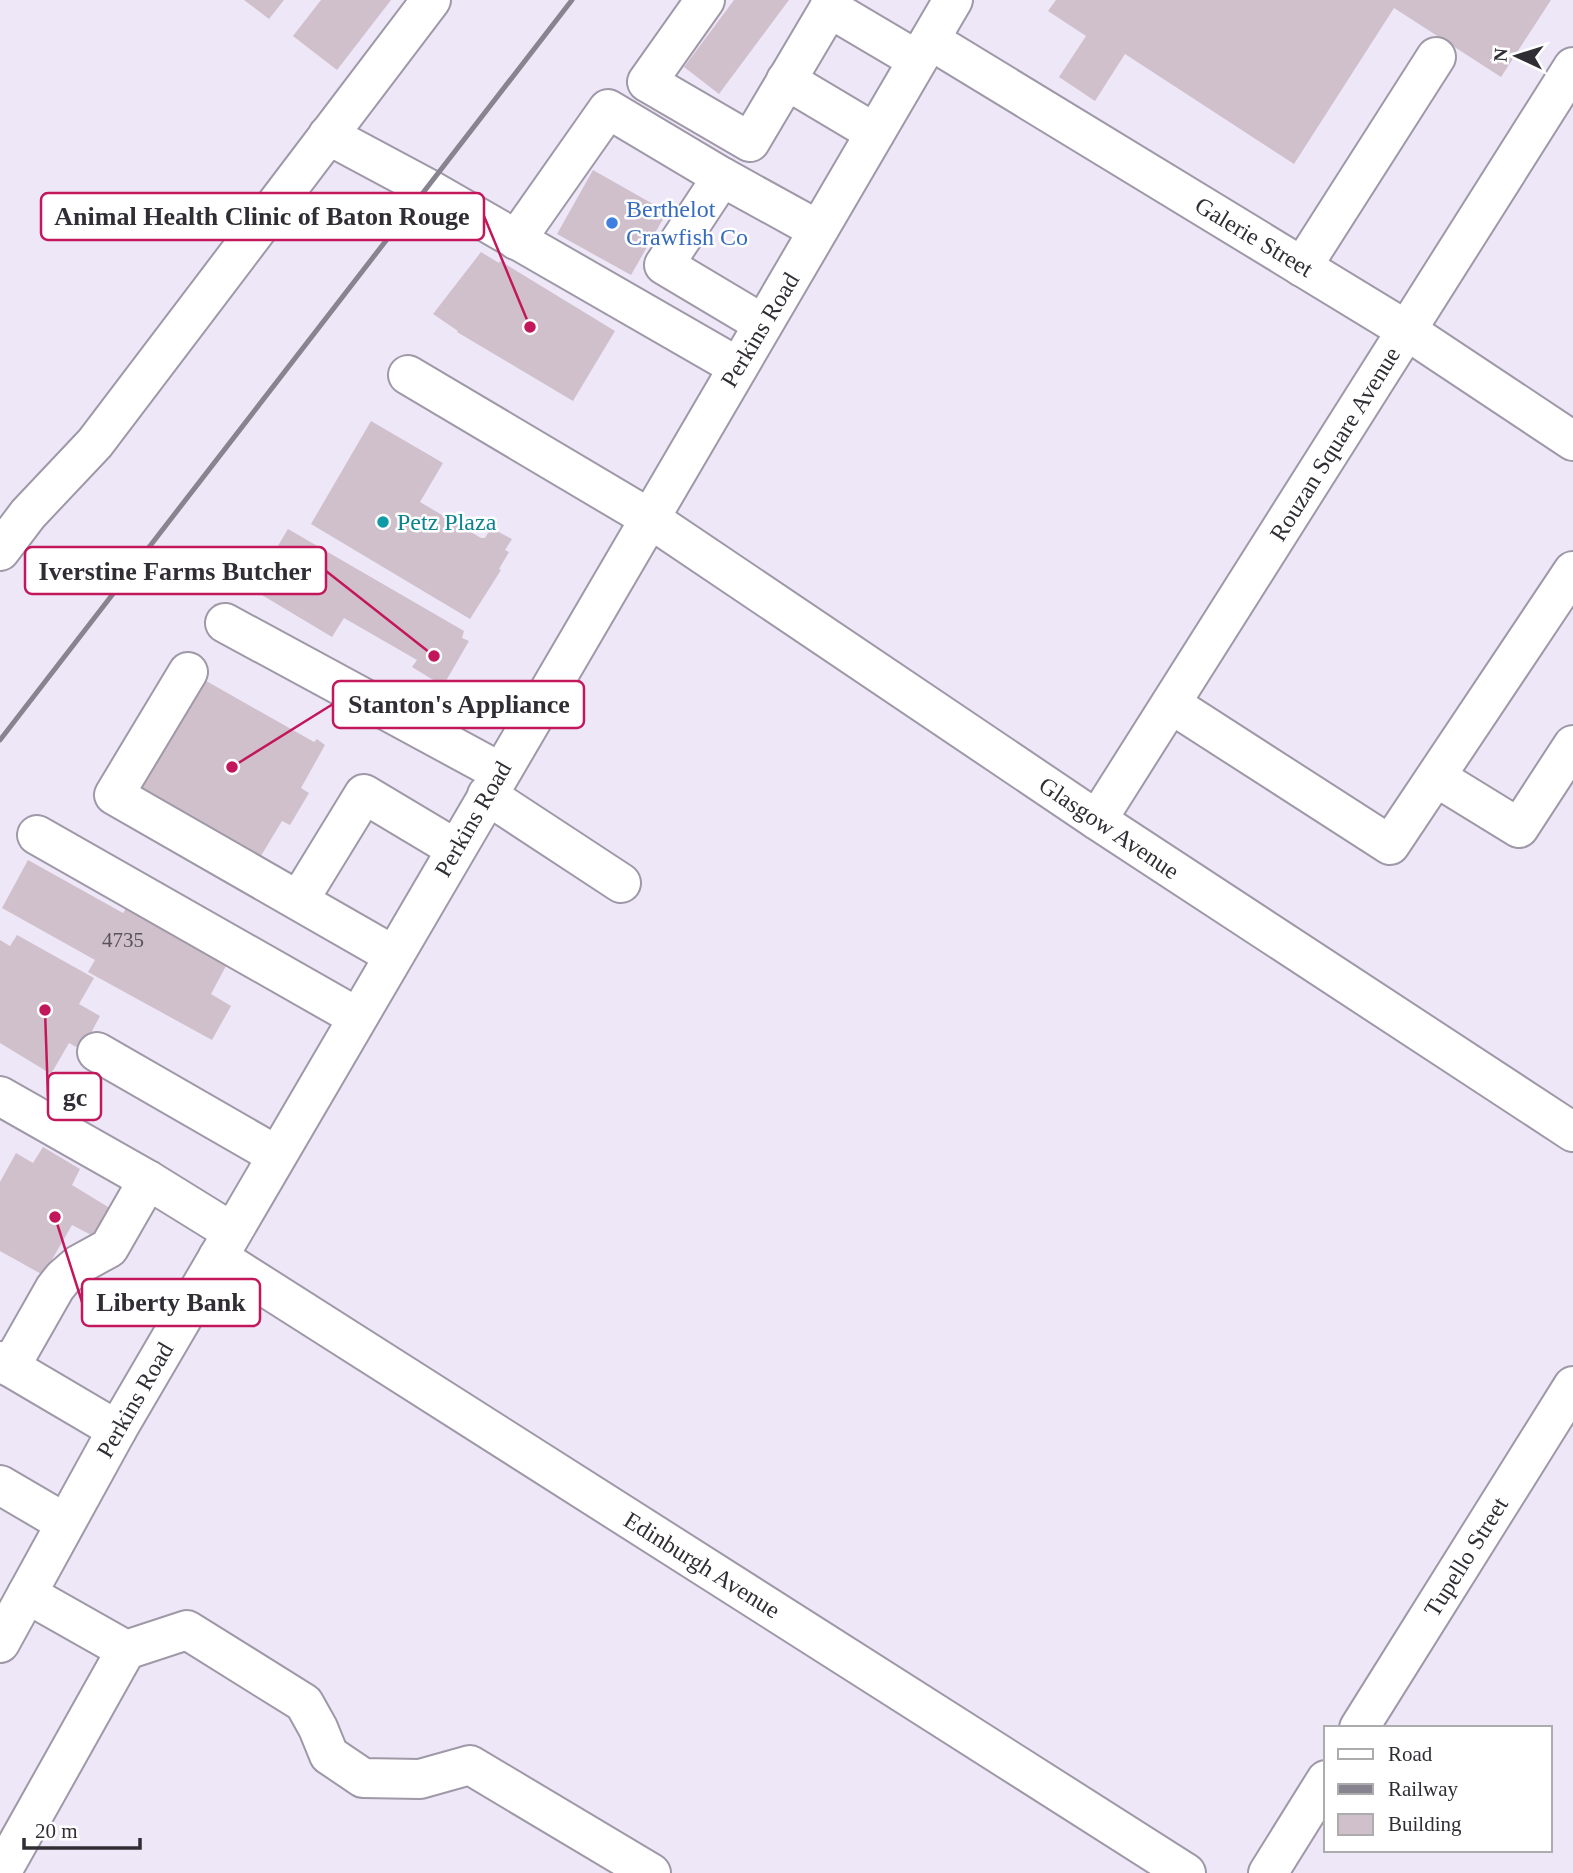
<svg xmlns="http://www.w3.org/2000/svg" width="1573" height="1873" font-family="Georgia,serif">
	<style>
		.building { fill: #cfc0cc }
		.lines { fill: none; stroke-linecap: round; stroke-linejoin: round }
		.minor-casing { stroke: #9f98a7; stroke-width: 42 }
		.major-casing { stroke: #9f98a7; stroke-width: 42 }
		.minor { stroke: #fff; stroke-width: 38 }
		.major { stroke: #fff; stroke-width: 38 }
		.rail { stroke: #88848f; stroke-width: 5 }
		.shop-dot { fill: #3f7fe0; stroke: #fff; stroke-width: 2.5 }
		.culture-dot { fill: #0f9aa8; stroke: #fff; stroke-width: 2.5 }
		.labels { text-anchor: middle; stroke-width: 5; stroke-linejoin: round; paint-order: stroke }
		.number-label { font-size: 21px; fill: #58525a }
		.shop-label { font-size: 24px; fill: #366cbe; stroke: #fff; text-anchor: start }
		.street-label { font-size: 24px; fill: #302d34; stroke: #fff }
		.culture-label { font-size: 24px; fill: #0d838f; stroke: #fff; text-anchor: start }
		.leader { fill: none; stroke: #c2185b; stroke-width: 2.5 }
		.callout-dot { fill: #c2185b; stroke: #fff; stroke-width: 2.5 }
		.callout { fill: #fff; stroke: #c2185b; stroke-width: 2.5 }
		.callout-label { font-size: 26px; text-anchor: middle; font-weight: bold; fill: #302d34 }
	</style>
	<rect width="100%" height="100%" fill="#eee7f8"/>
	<g class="building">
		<path d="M244,0H284L269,19Z"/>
		<path d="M321,0H391L337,70L293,36Z"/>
		<path d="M734,0H789L719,94L684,67Z"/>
		<path d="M1056,0H1551L1501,77L1394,8L1294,164L1125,54L1095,101L1059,77L1086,36L1048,11Z"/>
		<path d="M593,170L667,212L631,275L557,234Z"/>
		<path d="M481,252L499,263L500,261L615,331L573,401L457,332L458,331L433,314Z"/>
		<path d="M371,421L443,463L420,502L481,538H485L491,528L512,539L505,550L509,552L499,569L501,570L470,619L311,524Z"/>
		<path d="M288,529L464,631L462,638L469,641L443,686L412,667L417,660L344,618L332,637L252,589Z"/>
		<path d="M201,678L314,742L317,739L325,745L301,788L309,793L290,825L282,821L256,864L136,791Z"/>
		<path d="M28,860L123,913L127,907L227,964L211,994L231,1006L212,1040L88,972L95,960L2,908Z"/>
		<path d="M17,935L94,978L79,1004L100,1016L82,1050L69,1043L51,1074L0,1043V940L10,946Z"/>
		<path d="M43,1147L80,1169L72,1185L113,1210L97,1238L72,1225L43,1275L0,1251V1182L16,1153L33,1163Z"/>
	</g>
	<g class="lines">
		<g class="minor-casing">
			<g id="minor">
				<path d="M705,0L647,82L750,142L834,0"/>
				<path d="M829,8L917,60"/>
				<path d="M930,40L1406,330L1573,441"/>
				<path d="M786,80L875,133"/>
				<path d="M328,135L427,188L738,367"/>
				<path d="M516,240L608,109L722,177"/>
				<path d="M1302,267L1436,57"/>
				<path d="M763,324L664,265L722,177L818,230"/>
				<path d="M408,375L649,518L1097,820L1573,1132"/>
				<path d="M0,551L28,514L95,443L431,0"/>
				<path d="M225,623L500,772"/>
				<path d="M188,672L114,795L393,955"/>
				<path d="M1171,704L1390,845L1573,571"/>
				<path d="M1436,777L1519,828L1573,745"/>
				<path d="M487,795L621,883"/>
				<path d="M1097,820L1573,67"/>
				<path d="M37,835L357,1017"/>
				<path d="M299,900L364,794L456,849"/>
				<path d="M97,1052L276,1155"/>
				<path d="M0,1096L148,1180"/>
				<path d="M218,1257L1186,1873"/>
				<path d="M0,1361L117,1430"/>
				<path d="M10,1367L55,1288L63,1278L78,1265L109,1248L148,1180L232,1232"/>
				<path d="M0,1485L65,1523"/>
				<path d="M27,1594L126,1650L187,1630L304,1703L318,1728L329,1755L363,1778L420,1779L470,1765L651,1873"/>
				<path d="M1359,1728L1573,1386"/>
				<path d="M1,1873L126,1650"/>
				<path d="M1268,1873L1326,1780"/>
			</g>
		</g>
		<g class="major-casing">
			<path id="major" d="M0,1643L117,1430L953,0"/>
		</g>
		<use href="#minor" class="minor"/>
		<use href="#major" class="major"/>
		<path class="rail" d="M0,740L572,0"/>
	</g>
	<circle class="shop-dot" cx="612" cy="223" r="7"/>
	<circle class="culture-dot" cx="383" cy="522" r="7"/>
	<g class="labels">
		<g class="number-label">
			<text x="123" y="947">4735</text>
		</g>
		<g class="shop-label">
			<text x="626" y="217">Berthelot<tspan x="626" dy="28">Crawfish Co</tspan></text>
		</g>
		<g class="street-label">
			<text transform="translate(1254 237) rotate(31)" y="8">Galerie Street</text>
			<text transform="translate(760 330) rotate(-59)" y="8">Perkins Road</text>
			<text transform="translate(1335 444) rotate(-58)" y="8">Rouzan Square Avenue</text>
			<text transform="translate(473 819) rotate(-60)" y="8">Perkins Road</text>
			<text transform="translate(1109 828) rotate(34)" y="8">Glasgow Avenue</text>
			<text transform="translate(135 1400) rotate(-60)" y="8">Perkins Road</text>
			<text transform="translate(1466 1557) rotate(-58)" y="8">Tupello Street</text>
			<text transform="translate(702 1565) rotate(32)" y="8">Edinburgh Avenue</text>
		</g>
		<g class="culture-label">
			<text x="397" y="530">Petz Plaza</text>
		</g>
	</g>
	<path class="leader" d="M530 327L484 216M434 656L326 571M232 767L333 704M45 1010L48 1097M55 1217L82 1302"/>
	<g class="callout-dot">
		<circle cx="530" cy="327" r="7"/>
		<circle cx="434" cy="656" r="7"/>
		<circle cx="232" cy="767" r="7"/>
		<circle cx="45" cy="1010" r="7"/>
		<circle cx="55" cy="1217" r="7"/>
	</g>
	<g class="callout">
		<rect x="41" y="193" width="443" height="47" rx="7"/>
		<rect x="25" y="547" width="301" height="47" rx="7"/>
		<rect x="333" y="681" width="251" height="47" rx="7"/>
		<rect x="48" y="1073" width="53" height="47" rx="7"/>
		<rect x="82" y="1279" width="178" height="47" rx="7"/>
	</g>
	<g class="callout-label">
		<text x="262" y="225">Animal Health Clinic of Baton Rouge</text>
		<text x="175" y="580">Iverstine Farms Butcher</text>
		<text x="459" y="713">Stanton's Appliance</text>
		<text x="75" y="1106">gc</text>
		<text x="171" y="1311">Liberty Bank</text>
	</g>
	<rect x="1324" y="1726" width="228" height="126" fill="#ffffff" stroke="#acabae" stroke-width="2"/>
	<rect x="1338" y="1749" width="35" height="10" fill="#ffffff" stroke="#acabae" stroke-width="2"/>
	<text x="1388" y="1761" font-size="21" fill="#302d34">Road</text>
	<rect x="1338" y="1784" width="35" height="10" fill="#88848f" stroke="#acabae" stroke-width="2"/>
	<text x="1388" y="1796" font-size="21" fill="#302d34">Railway</text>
	<rect x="1338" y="1814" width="35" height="21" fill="#cfc0cc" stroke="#acabae" stroke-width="2"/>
	<text x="1388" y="1831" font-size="21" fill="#302d34">Building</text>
	<g transform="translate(1517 56) rotate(274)" stroke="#ffffff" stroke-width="5" paint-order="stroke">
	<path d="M0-5L12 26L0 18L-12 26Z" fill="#302d34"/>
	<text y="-10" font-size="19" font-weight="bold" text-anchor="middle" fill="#302d34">N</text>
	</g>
	<path d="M24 1838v10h116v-10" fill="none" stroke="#302d34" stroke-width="3.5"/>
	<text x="35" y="1838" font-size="21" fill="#302d34" stroke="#ffffff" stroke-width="5" paint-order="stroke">20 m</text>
</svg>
